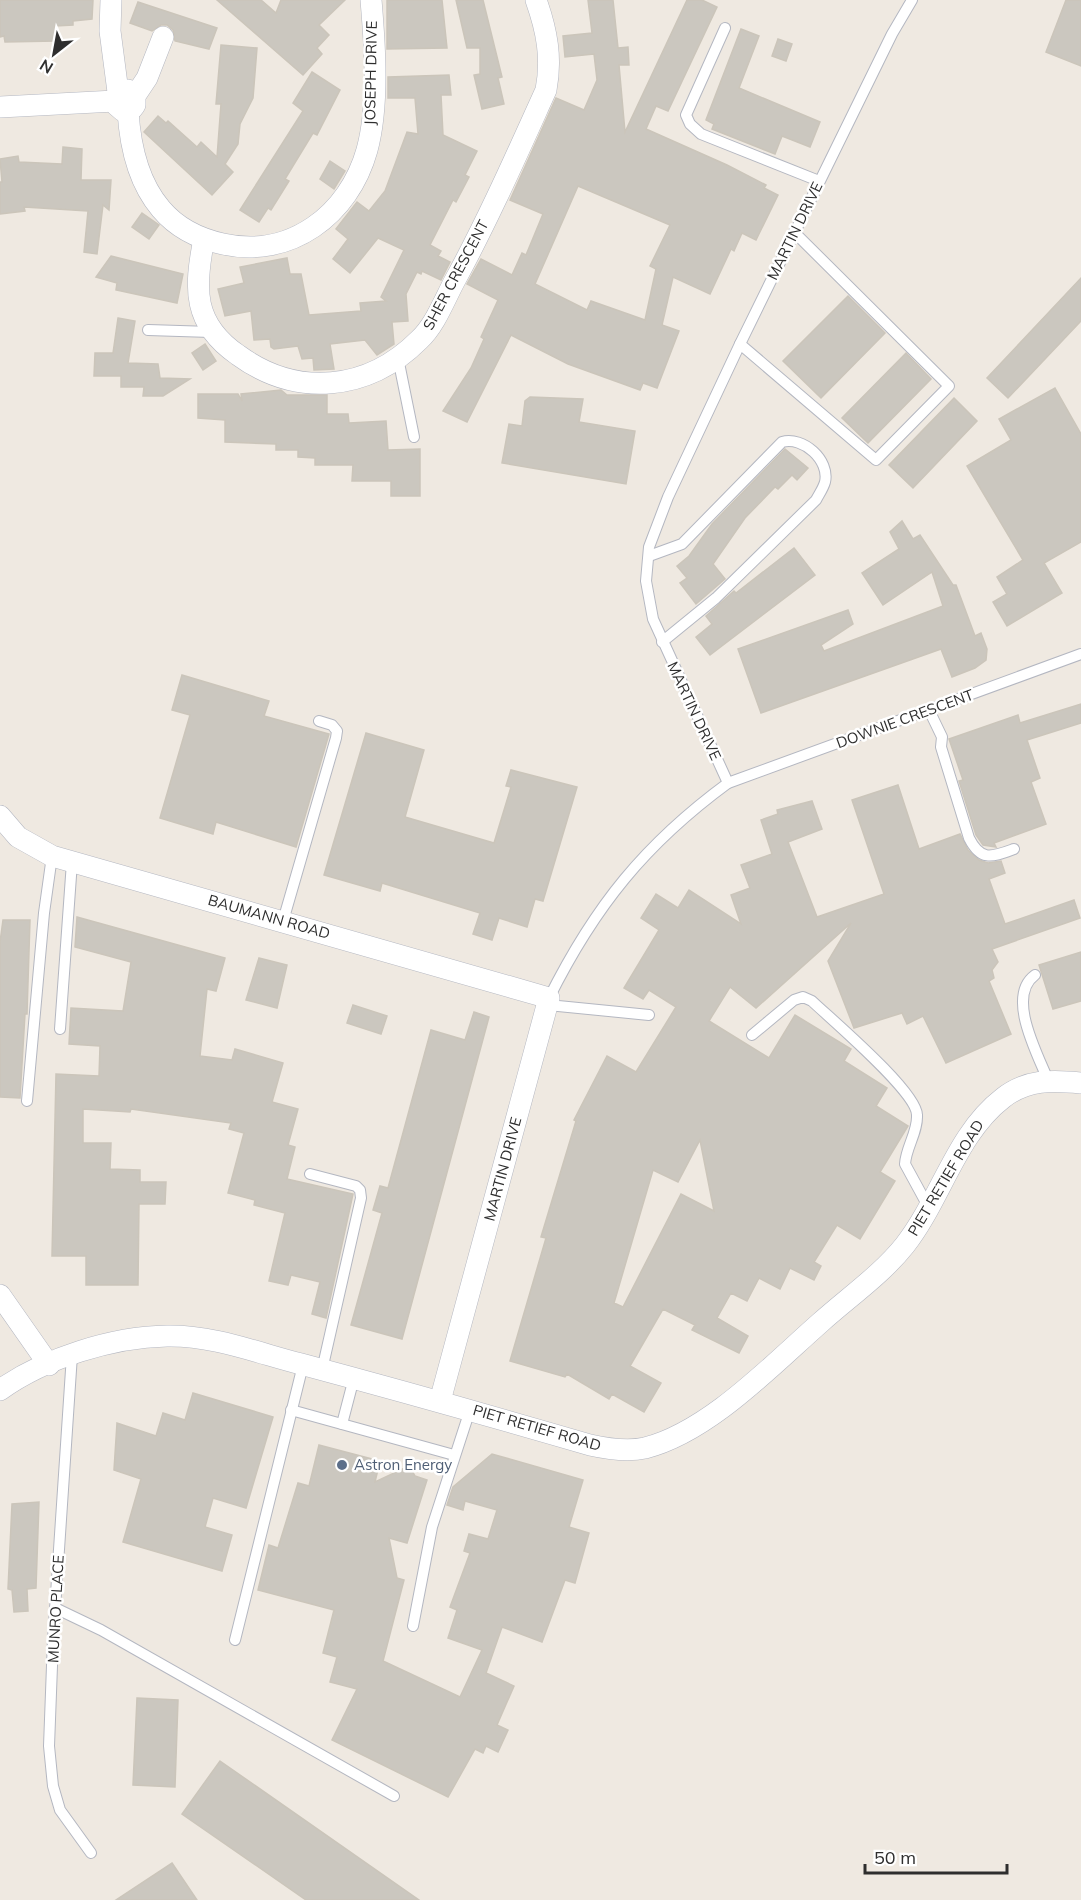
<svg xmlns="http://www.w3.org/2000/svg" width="1081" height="1900" font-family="Mulish,sans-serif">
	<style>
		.building { fill: #cbc7bf; stroke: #cbc5ba; stroke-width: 1.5; fill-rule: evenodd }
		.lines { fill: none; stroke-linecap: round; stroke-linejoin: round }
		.service-casing { stroke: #b4b7c1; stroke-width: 12 }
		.minor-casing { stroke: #b4b7c1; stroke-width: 22 }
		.service { stroke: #fff; stroke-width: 10 }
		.minor { stroke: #fff; stroke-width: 21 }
		.service-dot { fill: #5c6f8a; stroke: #fff; stroke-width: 2 }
		.labels { text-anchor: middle; stroke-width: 5; stroke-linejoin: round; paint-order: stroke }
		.street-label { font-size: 15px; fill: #2e2e2e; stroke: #fff }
		.service-label { font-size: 15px; fill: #4e5e75; stroke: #fff; text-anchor: start }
	</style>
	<rect width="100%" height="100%" fill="#efe9e1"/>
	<g class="building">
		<path d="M0,0H93L92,19L73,21V25L55,26L56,41L5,42L4,36L0,37Z"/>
		<path d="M217,0H261L276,13L281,0H345L319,25L329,35L317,48L322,54L303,75Z"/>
		<path d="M387,0H442L447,48L387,49Z"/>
		<path d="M456,0H483L502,77L498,78L504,104L482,109L474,75L480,74V48H467Z"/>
		<path d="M588,0H613L618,48L628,47L629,65H619L625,132L687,0H702L717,7L668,111L656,106L646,129L727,165L766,185L764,188L778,195L756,240L742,233L734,251L731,249L710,294L673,277L662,325L679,331L657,388L643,383L640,390L568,364L511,335L467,422L443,411L471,368L484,339L481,337L498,300L467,284L481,259L512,275L522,253L526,255L543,214L510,200L556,98L584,110L597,80L594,54L565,57L563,36L592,33ZM578,186L670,225L650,266L656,269L645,320L591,301L587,310L535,284Z"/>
		<path d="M1066,0H1081V66L1046,52Z"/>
		<path d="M138,2L217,28L209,49L175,41L173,30L167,25H161L152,31L130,23Z"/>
		<path d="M741,29L759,36L739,88L820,122L810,147L782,136L775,154L712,129L714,124L706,120Z"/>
		<path d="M778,39L792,44L786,61L772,56Z"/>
		<path d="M221,45L257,48L253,98L240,124L238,144L225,164L233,172L212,195L144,132L158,116L166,123L168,121L197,147L201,142L217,157L221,104H216Z"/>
		<path d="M312,72L340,90L317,135L313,133L285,179L289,181L271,210L268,208L259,222L240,210L303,111L293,103Z"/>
		<path d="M449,75L451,95H441L443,135L477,151L465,175L469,177L456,202L453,200L430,245L441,251L438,256L450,262L441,280L422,271L421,274L417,272L406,294L408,321L392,322L394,344L377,355L365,340L330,344L334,369L314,370L313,358L302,359L298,346L274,349L271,347L270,339L254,340L251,311L225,316L218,289L244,283L240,267L287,258L290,274H301L309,315L361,311L360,303L386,301L381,297L404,250L378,238L350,273L333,259L348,239L336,229L357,202L369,211L385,191L407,132L418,134L415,98H388V77Z"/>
		<path d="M63,147L82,149L81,180H111L109,210L103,205L97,254L84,252L88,211L24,207L25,211L0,214V182H2L0,159L18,156L19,162L62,164Z"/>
		<path d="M330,161L345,171L334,189L320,179Z"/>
		<path d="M142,213L159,225L149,239L132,227Z"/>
		<path d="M111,256L183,274L177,303L116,290L117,283L96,277Z"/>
		<path d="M1081,278V321L1008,398L987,378Z"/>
		<path d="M848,296L885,333L821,398L783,361Z"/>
		<path d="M118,318L135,321L128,363L158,364L160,378L190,379L163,396H143L144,387H121V376H94L95,353H113Z"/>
		<path d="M205,344L216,361L203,370L192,353Z"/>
		<path d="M906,353L931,379L868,443L842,418Z"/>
		<path d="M1055,388L1081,434V542L1044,563L1062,593L1007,626L993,602L1007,594L997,577L1023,560L967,466L1011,440L999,419Z"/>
		<path d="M281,390L287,395H327V414H348L349,423L386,421L388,450L420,449V496H391V481H352L353,465H315V458L298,457V450H276V444L225,442V420L198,418V394H238L242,401L241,394Z"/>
		<path d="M530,397L583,399L579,422L635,431L626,484L502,463L509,424L522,426L525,401Z"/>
		<path d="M954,398L977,421L913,488L889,465Z"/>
		<path d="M785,449L808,468L797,480L792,475L778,489L775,487L745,518L713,564L725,579L696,604L680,583L687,578L677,566L689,556L712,524Z"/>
		<path d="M902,521L913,539L920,535L953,585H956L975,636L981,633L987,649L986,660L975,668L952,677L941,649L761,713L738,649L848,610L853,624L821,645L824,651L943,606L932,572L883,605L862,573L899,549L890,532Z"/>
		<path d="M794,548L815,575L710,655L696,637L712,624L706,616L734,591L736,593Z"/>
		<path d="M182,675L269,701L264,716L329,734L296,847L216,822L213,834L160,818L190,715L172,710Z"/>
		<path d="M1081,704V723L1027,740L1040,778L1031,782L1046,824L994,843L996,847L983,845L976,835L959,781L963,780L949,739L1018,715L1020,723Z"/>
		<path d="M366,733L424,750L405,817L494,843L511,787L506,786L511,770L577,787L543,901L535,899L527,927L499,918L492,940L473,934L480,913L382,883L380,891L324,875Z"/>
		<path d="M898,785L919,849L960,834L968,850L979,860L988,863L1001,861L1005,873L989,879L1005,924L1074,900L1080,918L992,949L998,962L992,970L994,978L989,981L1011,1034L946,1063L923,1016L907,1024L902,1013L854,1028L828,961L851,923L756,1008L730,987L709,1021L769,1058L795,1015L851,1049L844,1061L887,1088L876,1106L908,1126L880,1172L895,1181L860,1239L837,1225L814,1262L821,1266L814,1280L790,1268L780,1289L759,1278L747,1301L731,1293L717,1318L748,1336L739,1353L692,1330L695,1325L663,1309L630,1366L661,1383L644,1412L612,1394L609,1399L567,1374L565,1377L510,1361L546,1238L541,1237L576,1121L574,1120L607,1056L636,1072L676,1007L649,990L643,999L624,988L659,930L641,918L656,894L678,908L689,890L741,924L731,895L750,888L741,865L772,854L761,820L778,814L777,810L812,801L822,829L788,842L817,917L884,894L852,800ZM700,1140L714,1211L681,1194L623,1307L614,1303L653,1170L678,1182Z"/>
		<path d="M77,917L225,958L216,991L207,989L200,1056L232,1060L235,1049L283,1063L272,1102L298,1109L288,1145L295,1147L287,1179L353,1194L326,1318L312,1314L320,1282L291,1275L288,1285L269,1281L285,1213L254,1205L255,1200L228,1193L244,1133L229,1129L231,1123L131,1109L130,1112L83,1109V1143H111L110,1169L140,1170V1182H166L165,1204H139L138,1285H86V1256H52L56,1074L99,1076L100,1046L69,1044L71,1008L123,1011L131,962L75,947Z"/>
		<path d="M3,920H30L27,1014H25L20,1098L0,1097V942Z"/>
		<path d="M1081,952V1001L1053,1009L1039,965Z"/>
		<path d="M259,958L287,965L277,1008L246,1000Z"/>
		<path d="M353,1005L387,1016L381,1034L347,1023Z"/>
		<path d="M474,1012L489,1017L402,1339L351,1325L382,1213L373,1210L380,1186L388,1188L431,1030L465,1040Z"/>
		<path d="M193,1393L273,1417L246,1508L213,1498L205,1527L232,1535L222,1571L123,1542L141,1479L114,1470L117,1423L156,1436L163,1413L185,1420Z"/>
		<path d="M319,1445L380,1461L375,1482L409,1466L415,1476L427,1480L407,1543L389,1538L397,1578L404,1580L383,1661L460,1697L482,1650L448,1638L457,1610L450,1607L470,1553L464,1551L469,1534L488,1539L497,1510L465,1501L463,1510L447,1505L453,1487L492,1454L583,1480L569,1527L589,1533L575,1583L565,1580L542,1642L502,1627L486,1673L514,1686L497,1725L508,1730L498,1752L486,1746L483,1753L475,1749L448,1797L332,1740L357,1689L330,1682L337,1657L323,1653L334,1610L258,1590L269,1545L278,1548L298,1483L309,1486Z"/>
		<path d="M39,1502L36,1588L27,1589L28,1611L14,1612L12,1590L8,1589L12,1504Z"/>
		<path d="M137,1698L178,1700L175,1787L133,1785Z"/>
		<path d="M220,1761L419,1900H306L182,1814Z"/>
		<path d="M172,1863L197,1900H116Z"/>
	</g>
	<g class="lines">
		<g class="service-casing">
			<g id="service">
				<path d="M725,28L686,115L690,124L701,134L819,181"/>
				<path d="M148,330L211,332"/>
				<path d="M740,344L876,460L949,386L794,232"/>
				<path d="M398,358L414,437"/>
				<path d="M649,556L682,544L782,442C803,436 830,460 825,482C823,489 819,494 816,500L716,598L662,642"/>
				<path d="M929,710L942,737L941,747L969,838C981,862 992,857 1014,849"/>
				<path d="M728,783L653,619L646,581L649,547L668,497L740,344L892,34L912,0"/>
				<path d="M283,921L336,738L337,731L332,725L319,721"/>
				<path d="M1035,975C1006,996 1037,1053 1048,1080"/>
				<path d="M549,998C595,906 645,844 728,783L1081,654"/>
				<path d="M548,1005L649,1015"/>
				<path d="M60,1029L72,862"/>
				<path d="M752,1035L794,1000L803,997L812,1001C832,1020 917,1092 917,1115C918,1132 906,1147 905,1164L929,1208"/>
				<path d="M27,1101L44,913L52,856"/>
				<path d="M310,1174L356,1186L360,1190L361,1198L322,1370"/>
				<path d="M72,1355L53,1639L49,1746L53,1786L60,1810L91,1853"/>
				<path d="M291,1410L454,1455"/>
				<path d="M342,1424L354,1378"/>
				<path d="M55,1608L101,1630L394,1796"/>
				<path d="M413,1626L432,1527L470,1410"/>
				<path d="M235,1640L303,1365"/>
			</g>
		</g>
		<g class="minor-casing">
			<g id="minor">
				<path d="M111,0L110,31L118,92"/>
				<path d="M135,96L128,90L118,92L116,105L123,111L132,109L135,105V96L147,78L163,37"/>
				<path d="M0,107L115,101"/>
				<path d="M128,111C130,145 138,182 161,209C177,228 200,239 223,244C290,259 349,215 367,150C379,106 375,46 371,0"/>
				<path d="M204,239C194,289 193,324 238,355C297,398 368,391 419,340C435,325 444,301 454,282C488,220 517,154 546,90C552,58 547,31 536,0"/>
				<path d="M0,816L18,837L52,856L549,998L440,1401"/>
				<path d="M0,1295L49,1365"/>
				<path d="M0,1390C45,1358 112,1337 167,1336C212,1335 258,1353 301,1364C398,1390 494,1417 590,1445C608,1449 627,1452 645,1448C709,1432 773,1364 821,1322C849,1297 882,1274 905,1245C941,1199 956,1134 1003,1098C1027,1079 1053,1080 1081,1083"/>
			</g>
		</g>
		<use href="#service" class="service"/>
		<use href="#minor" class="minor"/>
	</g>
	<circle class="service-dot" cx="342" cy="1465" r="6"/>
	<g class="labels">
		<g class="street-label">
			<text transform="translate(371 73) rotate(-89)" y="5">JOSEPH DRIVE</text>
			<text transform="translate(795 231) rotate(-64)" y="5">MARTIN DRIVE</text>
			<text transform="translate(456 275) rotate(-62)" y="5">SHER CRESCENT</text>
			<text transform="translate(694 711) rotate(65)" y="5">MARTIN DRIVE</text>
			<text transform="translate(905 719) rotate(-20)" y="5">DOWNIE CRESCENT</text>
			<text transform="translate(269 917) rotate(16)" y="5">BAUMANN ROAD</text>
			<text transform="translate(503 1169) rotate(-75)" y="5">MARTIN DRIVE</text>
			<text transform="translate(946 1178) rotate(-59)" y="5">PIET RETIEF ROAD</text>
			<text transform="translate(537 1428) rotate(16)" y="5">PIET RETIEF ROAD</text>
			<text transform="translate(56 1609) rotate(-87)" y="5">MUNRO PLACE</text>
		</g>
		<g class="service-label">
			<text x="354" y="1470">Astron Energy</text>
		</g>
	</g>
	<g transform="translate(54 54) rotate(211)" stroke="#ffffff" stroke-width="4.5" paint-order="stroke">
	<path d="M0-4.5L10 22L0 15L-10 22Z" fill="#2e2e2e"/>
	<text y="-9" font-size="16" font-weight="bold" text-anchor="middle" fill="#2e2e2e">N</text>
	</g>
	<path d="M865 1864v9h142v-9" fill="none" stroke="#2e2e2e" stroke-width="3"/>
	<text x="874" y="1864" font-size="18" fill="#2e2e2e" stroke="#ffffff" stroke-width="4.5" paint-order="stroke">50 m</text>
</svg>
